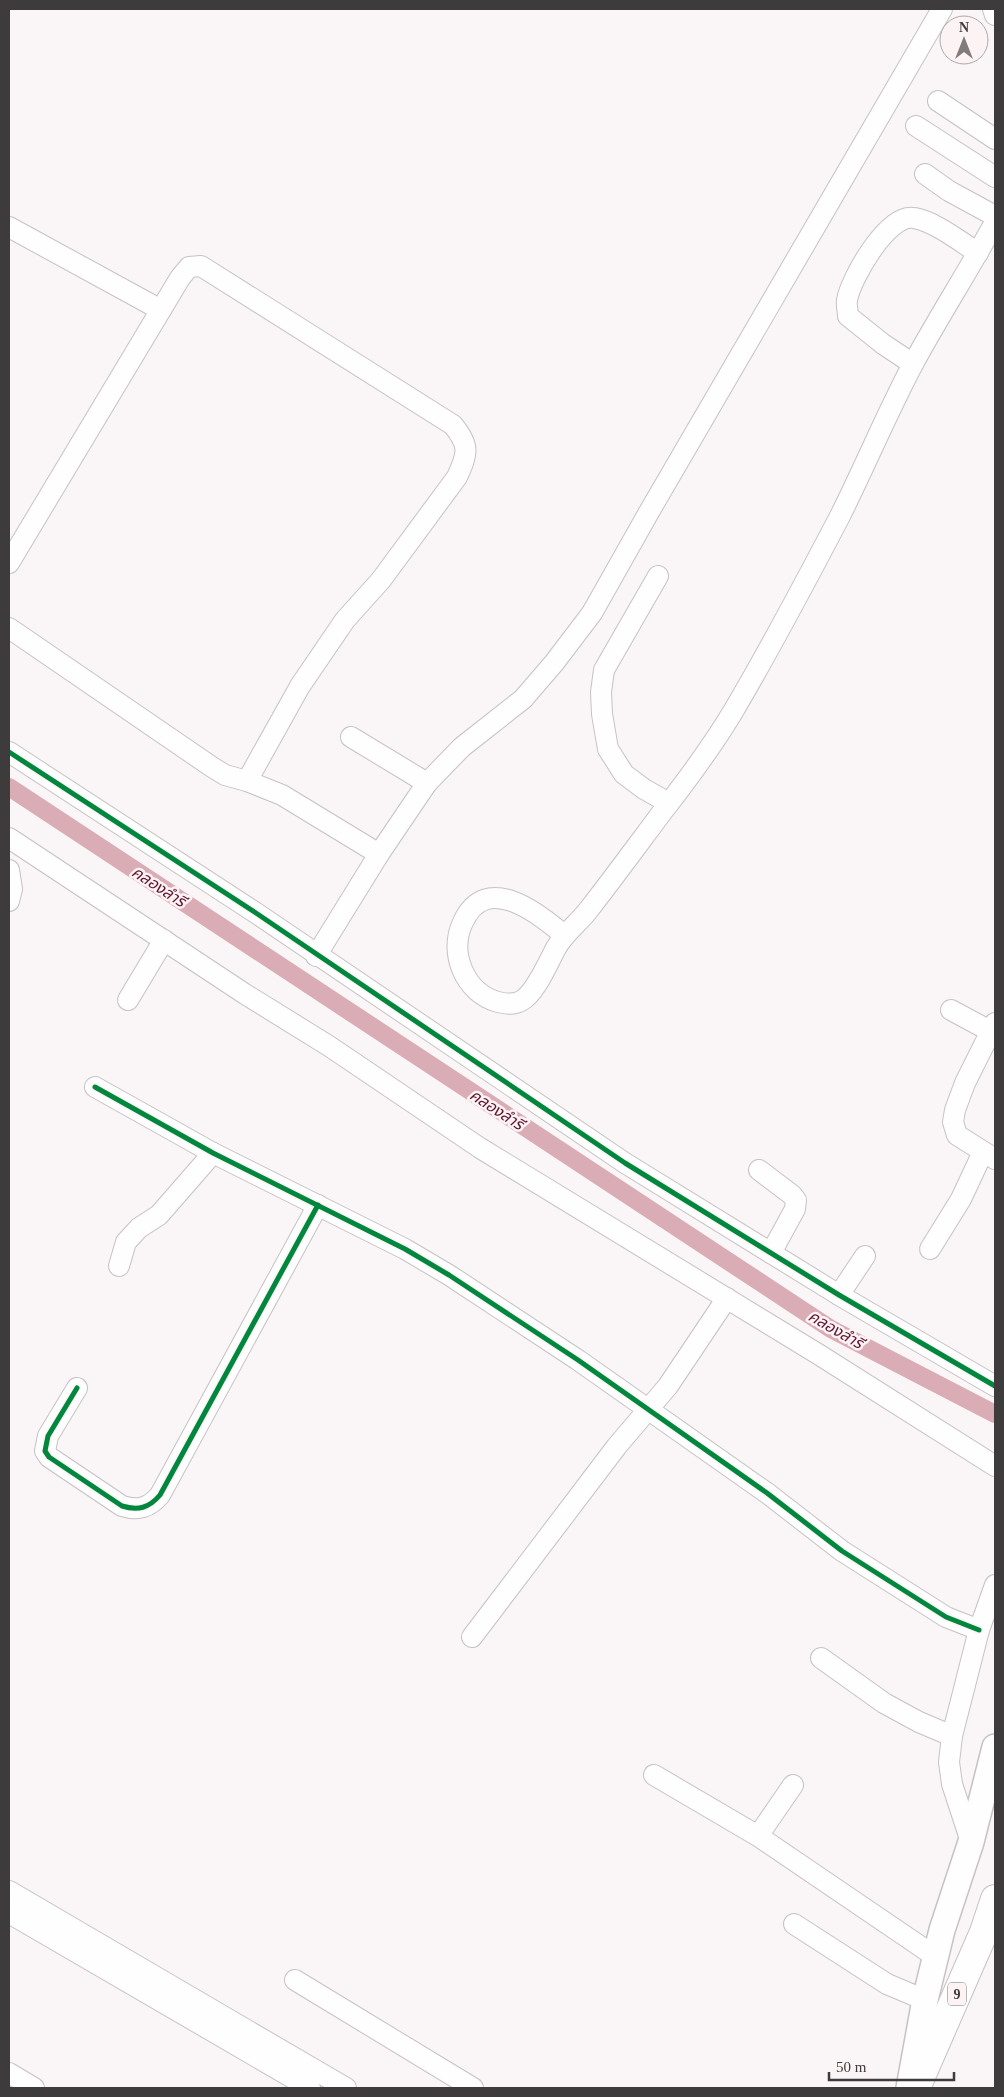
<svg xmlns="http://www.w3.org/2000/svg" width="1004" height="2097" font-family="'Times New Roman','Noto Sans Thai',serif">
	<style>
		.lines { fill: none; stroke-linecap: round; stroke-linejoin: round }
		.canal { stroke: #daacb6; stroke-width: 18 }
		.minor-casing { stroke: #c6c2c3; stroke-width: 22 }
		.major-casing { stroke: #c6c2c3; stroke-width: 28 }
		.highway-casing { stroke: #c6c2c3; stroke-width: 30 }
		.minor { stroke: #fefefe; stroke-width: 20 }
		.major { stroke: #fefefe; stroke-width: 25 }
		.highway { stroke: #fefefe; stroke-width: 28 }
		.cycleway-casing { stroke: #fcf3f5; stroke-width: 8 }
		.cycleway { stroke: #00873e; stroke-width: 5 }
		.labels { text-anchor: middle; stroke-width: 5; stroke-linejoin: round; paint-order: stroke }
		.shield { fill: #fcf3f5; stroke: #777274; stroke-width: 1 }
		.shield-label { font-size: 14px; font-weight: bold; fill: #3e3b3c }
		.water-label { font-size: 16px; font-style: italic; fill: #601430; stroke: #fcf3f5 }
	</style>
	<rect width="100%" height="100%" fill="#faf5f6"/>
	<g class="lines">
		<path class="canal" d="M9,787L831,1329L995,1414"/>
		<g class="minor-casing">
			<g id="minor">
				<path d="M993,9L995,15"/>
				<path d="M938,101L995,139"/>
				<path d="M916,126L995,177"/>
				<path d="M925,174L949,191L995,216"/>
				<path d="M9,227L161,310"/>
				<path d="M913,364L883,344L848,316C848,311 846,305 847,300C851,278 888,213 914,218C934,221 961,242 978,253"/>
				<path d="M9,563L180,278L189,267L201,266L453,425C470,446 468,453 457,477L381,580L345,620L300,686L247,781L282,795L379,854"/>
				<path d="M658,576L604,670L601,692L602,714L608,749L624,774L644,789L669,803"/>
				<path d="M9,628L212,767L225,775L247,781"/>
				<path d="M351,737L427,783"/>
				<path d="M9,752L256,913L625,1163L839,1295L995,1386"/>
				<path d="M9,838L245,994L329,1046L480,1148L818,1354L995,1466"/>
				<path d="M9,870L12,889L9,901"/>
				<path d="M564,935C537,912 486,872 463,922C448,953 465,993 498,1002C506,1004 513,1005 521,1001C535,994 548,963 556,948C565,932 579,923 590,908C615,876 639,843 663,811C688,779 713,745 734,710C771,647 806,581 840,516C865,466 887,413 913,364C939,316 969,270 995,222"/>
				<path d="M316,956L379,854L427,783L462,747L523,699L554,663L592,613L649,512L942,9"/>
				<path d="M128,1000L164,940"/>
				<path d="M951,1010L990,1031"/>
				<path d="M995,1023L965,1083L955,1110L953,1122L957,1135L995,1159"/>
				<path d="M95,1087L213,1153L405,1249L449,1275L578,1360L767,1493L842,1551L946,1617L979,1630"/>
				<path d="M759,1170L792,1195L796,1200L795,1209L771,1253"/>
				<path d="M930,1249L961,1199L983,1152"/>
				<path d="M119,1266L126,1242L139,1228L159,1215L213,1153"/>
				<path d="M839,1295L865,1256"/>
				<path d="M77,1388L48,1436L45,1451L49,1457L122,1506C138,1511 149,1508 160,1495L318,1205"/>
				<path d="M472,1637L617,1446L668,1386L727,1298"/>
				<path d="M821,1658L884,1703L919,1722L952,1736"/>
				<path d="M654,1775L758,1836L936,1957"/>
				<path d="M758,1836L793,1785"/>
				<path d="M971,1842L952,1784L949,1762L952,1736L979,1630L995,1585"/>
				<path d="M9,1891L346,2088"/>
				<path d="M9,1913L310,2088"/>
				<path d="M794,1924L887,1984L925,2000"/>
				<path d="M295,1980L473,2088"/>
				<path d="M9,2073L34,2088"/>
			</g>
		</g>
		<g class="major-casing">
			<path id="major" d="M909,2088L925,2000L942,1930L971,1842L995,1747"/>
		</g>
		<g class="highway-casing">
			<path id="highway" d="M916,2088L984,1932L995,1899"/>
		</g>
		<use href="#minor" class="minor"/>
		<use href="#major" class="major"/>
		<use href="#highway" class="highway"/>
		<g class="cycleway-casing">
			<g id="cycleway">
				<path d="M9,752L256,913L625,1163L839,1295L995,1386"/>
				<path d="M95,1087L213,1153L405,1249L449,1275L578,1360L767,1493L842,1551L946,1617L979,1630"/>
				<path d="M77,1388L48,1436L45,1451L49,1457L122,1506C138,1511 149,1508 160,1495L318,1205"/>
			</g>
		</g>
		<use href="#cycleway" class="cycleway"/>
	</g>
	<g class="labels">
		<rect class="shield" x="948" y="1982.5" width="18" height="23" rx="4"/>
		<g class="shield-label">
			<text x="957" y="1999">9</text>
		</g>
		<g class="water-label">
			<text transform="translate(159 886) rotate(33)" y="6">คลองลำรี</text>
			<text transform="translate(497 1109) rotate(33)" y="6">คลองลำรี</text>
			<text transform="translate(836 1329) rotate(30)" y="6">คลองลำรี</text>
		</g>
	</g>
	<rect width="1004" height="2097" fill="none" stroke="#3e3b3c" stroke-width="20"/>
	<g transform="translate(964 40)"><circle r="24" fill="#fcf3f5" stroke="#b0a9ab"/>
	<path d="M0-4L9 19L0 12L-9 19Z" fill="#807c7d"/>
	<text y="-8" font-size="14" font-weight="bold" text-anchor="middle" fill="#3e3b3c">N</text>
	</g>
	<path d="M829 2072v8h125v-8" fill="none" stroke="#3e3b3c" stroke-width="2.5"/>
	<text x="836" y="2072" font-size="15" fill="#3e3b3c" stroke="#fcf3f5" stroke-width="4" paint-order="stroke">50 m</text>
</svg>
